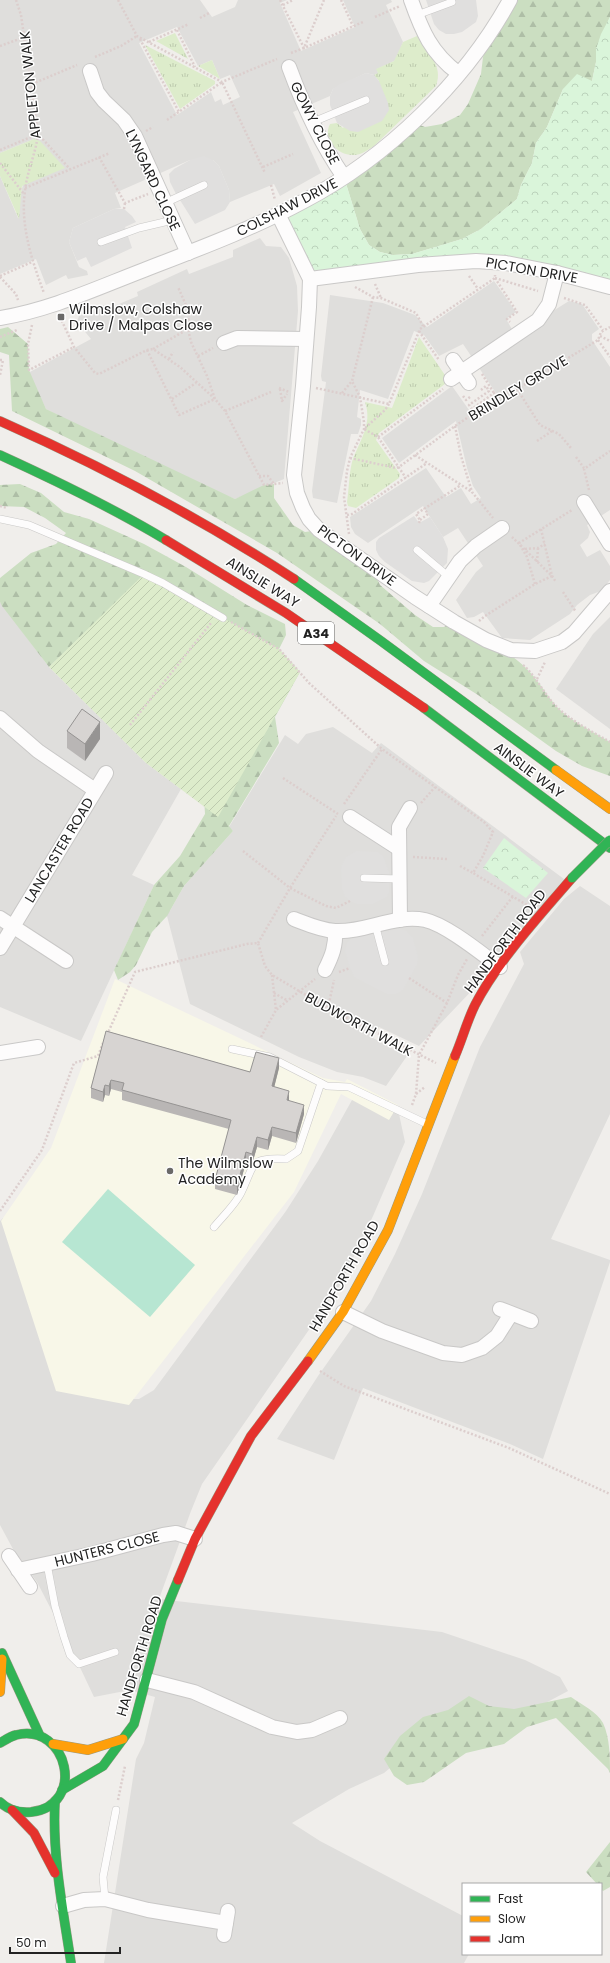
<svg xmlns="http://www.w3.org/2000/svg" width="610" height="1963" font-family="Poppins,sans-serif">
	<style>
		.residential { fill: #dfdedc; fill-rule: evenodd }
		.education { fill: #f8f7e8 }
		.grass { fill: url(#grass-tufts) }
		.forest { fill: url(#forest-firs) }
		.park { fill: url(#park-crowns) }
		.garden { fill: url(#garden-furrows) }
		.pitch { fill: #b7e6d2 }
		.parking { fill: #e0dfde }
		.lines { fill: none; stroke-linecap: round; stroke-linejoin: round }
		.lane-casing { stroke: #c9c8c7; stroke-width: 8 }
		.street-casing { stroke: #c9c8c7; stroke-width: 16 }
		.fast-casing { stroke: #999a82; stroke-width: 10 }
		.slow-casing { stroke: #999a82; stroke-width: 10 }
		.jam-casing { stroke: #999a82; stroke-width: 10 }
		.path { stroke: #dccecd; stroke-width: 2.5; stroke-dasharray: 2 2; stroke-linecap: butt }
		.lane { stroke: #fdfcfc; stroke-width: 7 }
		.street { stroke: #fdfcfc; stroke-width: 14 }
		.fast { stroke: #30b455; stroke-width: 9 }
		.slow { stroke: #ff9f0a; stroke-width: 9 }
		.jam { stroke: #e5322d; stroke-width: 9 }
		.fast-bridge-casing { stroke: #999a82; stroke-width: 10; stroke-linecap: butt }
		.fast-bridge { stroke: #30b455; stroke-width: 9 }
		.wall { fill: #b9b6b5 }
		.shaded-wall { fill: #969493 }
		.building { fill: #d7d4d2; stroke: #969493 }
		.poi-dot { fill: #6a6968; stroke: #fff; stroke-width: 1.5 }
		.labels { text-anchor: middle; stroke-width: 3; stroke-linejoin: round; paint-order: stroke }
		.shield { fill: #fff; stroke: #646464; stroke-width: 1 }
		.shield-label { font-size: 13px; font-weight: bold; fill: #222 }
		.street-label { font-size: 14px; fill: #222; stroke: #fff }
		.poi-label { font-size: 14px; fill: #222; stroke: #fff; text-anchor: start }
	</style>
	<defs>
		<pattern id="grass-tufts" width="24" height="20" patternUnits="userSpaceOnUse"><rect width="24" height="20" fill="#ddeccb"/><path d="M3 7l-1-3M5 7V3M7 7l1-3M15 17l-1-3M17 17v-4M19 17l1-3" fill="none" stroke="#bdcaae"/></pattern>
		<pattern id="forest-firs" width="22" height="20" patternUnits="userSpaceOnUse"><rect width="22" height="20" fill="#cbdec1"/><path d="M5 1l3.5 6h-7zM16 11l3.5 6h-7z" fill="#aebea6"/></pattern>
		<pattern id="park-crowns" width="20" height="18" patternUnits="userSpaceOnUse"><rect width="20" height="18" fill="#daf5da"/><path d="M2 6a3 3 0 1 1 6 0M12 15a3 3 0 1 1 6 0" fill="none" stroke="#bbd2bb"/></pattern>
		<pattern id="garden-furrows" width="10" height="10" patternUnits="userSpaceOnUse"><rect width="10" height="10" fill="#ddeccb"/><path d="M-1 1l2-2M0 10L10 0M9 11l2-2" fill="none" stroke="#bdcaae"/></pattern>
	</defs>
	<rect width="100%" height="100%" fill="#f0eeeb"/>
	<g class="residential">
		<path d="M0,0H200L212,17L235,7L238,0H287L280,3L301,51L355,27L343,0H391L392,2L386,5L403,42L397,58L394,61L377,69L378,73L374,75L366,73L333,89L330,96L293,112L321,173L280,196L274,184L230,202L229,190L219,166L213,160H190L115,193L121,208L114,209L73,228L69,242L79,267L87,271L88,275L68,279L66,275L46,285L36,259L0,274V176L18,218L20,197L34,139L0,153ZM177,27L198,66L212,60L220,79L230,75L240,97L223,105L221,99L215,102L211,92L177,115L139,43Z"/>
		<path d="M260,238L266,246L281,247L289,258L297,286L298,311L284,479L235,499L173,474L46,409L28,373L91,339L77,322L79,316L104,305L107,309L138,296L137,292L187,269L189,274L233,257V250Z"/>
		<path d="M494,281L516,312L506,319L519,341L553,311L569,301L582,304L599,329L592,334V340L610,367V510L587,525L590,532L588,538L580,545L587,557L600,550L610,566V580L601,591L590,595L577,605L570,614L530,640L502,638L483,612L474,617L467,618L456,600L476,572L483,566L458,528L443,537L423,506L368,543L355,534L351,527L350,517L426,468L446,497L461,488L471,504L481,498L473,486L467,468L456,421L399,463L382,438L452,386L474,417L500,399L463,344L439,356L424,335L414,331L388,399L360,390L357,417L361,419V425L358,434H351L337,503L313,498L312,491L326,382L322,381L321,376L330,295L383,303L415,315L427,327Z"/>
		<path d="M0,602L49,667L146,763L181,789L132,875L154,885L81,1041L0,1007Z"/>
		<path d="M610,617V729L556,689L593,634Z"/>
		<path d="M333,727L372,753L381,743L564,879L499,962L419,1046L379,1027L373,1038L407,1056L386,1086L363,1077L337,1072L299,1057L190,1004L167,916L184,886L233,831L229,827L285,735L298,744L306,734Z"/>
		<path d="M580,886L610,906V1114L551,1239L610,1260V1262L543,1459L510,1444L363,1388L334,1460L277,1439L318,1376L371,1301L395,1254L422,1194L480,1047L524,964L520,952L564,899Z"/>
		<path d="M357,1091L399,1114L405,1142L373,1216L340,1285L202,1484L191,1511L159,1599L442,1632L525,1660L560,1677L568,1691L504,1725L428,1736L384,1773L349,1789L292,1823L320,1841L463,1916V1954H469L464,1963H104L136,1759L144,1743L155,1697L130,1690L94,1697L68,1642L37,1582L13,1549L0,1525V1221L3,1218L14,1230L120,1399H139L154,1390L286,1211L318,1161Z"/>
	</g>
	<path class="education" d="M115,979L323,1078L345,1082L347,1079L398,1105L389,1120L341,1094L294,1192L129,1405L56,1391L1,1221L51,1148Z"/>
	<g class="grass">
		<path d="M175,33L188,59L156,41Z"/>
		<path d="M417,36C427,53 444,65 436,86L374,146C368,150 361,155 354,155C338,156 322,139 330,124L337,123L343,128L379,81L374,75L378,73L376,69L394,61L403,42Z"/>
		<path d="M145,45L215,81V84L180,109Z"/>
		<path d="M212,60L220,79L198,66Z"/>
		<path d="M34,139L40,141L65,168L22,186L19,219L0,176V153Z"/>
		<path d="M419,337L449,381L379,433L376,440L400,474L399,478L356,508L348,506L347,502C349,489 349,474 352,462C359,441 373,425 365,402L392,408Z"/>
	</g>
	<g class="forest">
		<path d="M510,0H610V17L596,49V62L592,81L563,89L547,127L536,143L532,163L521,185L517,199L481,229L462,239L412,254L393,255L380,252L369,245L360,229L344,177L412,122L425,127L442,124L460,115L468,104L481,74L483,57L493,29Z"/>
		<path d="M8,327L28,344L29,370L46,409L235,499L264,485L274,484V498L293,525L305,532L319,530L371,566L380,585L415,615L433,627H444L454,622C478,636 504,648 524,666C537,678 545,693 556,706C569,720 594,732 610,742V776L582,766L556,751L478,695L424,661L380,624L277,553L135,471L12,411L9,355L0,352V329Z"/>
		<path d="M20,484L41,493L64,512L89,519L144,544L186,567L247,605L285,624L286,635L279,649L300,672L275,717L279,743L229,826L233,831L184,886L167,916L152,932L136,965L130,972L118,980L114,970L154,885L180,856L205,814L204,797L145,575L49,667L2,606L0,602V578L31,553L56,544L66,533L45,518L24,507L0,506V485Z"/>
		<path d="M469,1696L489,1706L514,1709L571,1697C581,1704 597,1712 603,1723C610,1738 610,1757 610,1773L608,1769L556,1718L527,1727L504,1744L466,1753L424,1782L407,1785L394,1776L384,1759L400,1736L423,1717L448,1710Z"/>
		<path d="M610,1842V1887L603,1891L601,1889V1884H597L586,1872Z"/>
	</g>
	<g class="park">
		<path d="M610,17V287L506,263L310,279L278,214L344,177L360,229L369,245L380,252L393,255L412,254L462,239L481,229L517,199L521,185L532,163L536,143L547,127L563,89L577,74L592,81L596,62V49L601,34Z"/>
		<path d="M504,838L548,873L526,898L483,868Z"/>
	</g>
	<path class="garden" d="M144,574L279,649L300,672L218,817L146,763L49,667Z"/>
	<path class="pitch" d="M108,1189L195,1265L150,1317L62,1242Z"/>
	<g class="parking">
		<path d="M426,0H476L478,16L476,22L462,32L454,34H446L439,30L434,24Z"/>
		<path d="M366,73L374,75L379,81L388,103L389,110L382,121L358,132L350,131L337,123L330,105V96L333,89L338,85Z"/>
		<path d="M204,156L213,160L219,166L229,190L230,202L225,210L195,224L175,192L170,182L169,174L174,169L190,160Z"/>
		<path d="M114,209H124L132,216L136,222L125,227L132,248L91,267L86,257L77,261L69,242L73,228Z"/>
		<path d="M414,516L419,523L430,517L443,537L448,549L447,563L429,581L424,583L412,581L385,562L379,556L376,550V542L379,538Z"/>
		<path d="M356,851L378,852L382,855L385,861L389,872V892L387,897L373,904H357L350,901L345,897L342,889L341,866L346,857Z"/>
		<path d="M399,929L407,931L413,938L418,957L417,965L403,990L396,994H387L354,977L350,968L345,951L347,943L352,938Z"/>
	</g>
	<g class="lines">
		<g class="lane-casing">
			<g id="lane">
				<path d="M417,15L452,2"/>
				<path d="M313,122L366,100"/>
				<path d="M165,203L204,185"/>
				<path d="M101,242L139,228L173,220"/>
				<path d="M0,519L29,525L144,574L163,583L223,618"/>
				<path d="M417,550L449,577"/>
				<path d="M364,878L400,879"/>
				<path d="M375,924L385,962"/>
				<path d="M232,1049L270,1057L327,1086L349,1087L427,1124"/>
				<path d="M214,1227C223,1216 235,1205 241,1193C255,1164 249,1157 286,1159L298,1151L321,1083"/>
				<path d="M47,1564L55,1606L64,1637L70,1655L79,1664L115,1652"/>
				<path d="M105,1899L103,1877L116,1810"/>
			</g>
		</g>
		<g class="street-casing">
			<g id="street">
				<path d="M411,0C422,31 431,53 458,73"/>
				<path d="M289,67C303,105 321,144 344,177"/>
				<path d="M90,71L97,92L104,101L124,120L135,136L188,253"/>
				<path d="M278,214L310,279L309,307L303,386L294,475L297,493L303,508L309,519L319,530L415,597L454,622L486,640L511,650L535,651L562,642L574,633L610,591"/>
				<path d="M310,279L418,265L476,261L506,263L557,273L610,287"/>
				<path d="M0,318C50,310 97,288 144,270C198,249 252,229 304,201C386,158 465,82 510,0"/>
				<path d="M224,343L237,338L306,339"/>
				<path d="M453,360L469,383"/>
				<path d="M451,379L538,320L549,304L557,273"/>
				<path d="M584,502L610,544"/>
				<path d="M429,606L460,561L476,546L502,528"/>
				<path d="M0,718L38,751L95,790"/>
				<path d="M350,817L398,848"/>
				<path d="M0,918L66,961"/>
				<path d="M294,919C307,924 320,930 335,931C365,933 394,914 425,920C447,925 482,954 500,967"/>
				<path d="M400,920L399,827L410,808"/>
				<path d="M0,948L106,773"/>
				<path d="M325,970C332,956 336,946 335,931"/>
				<path d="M0,1053L38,1047"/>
				<path d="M500,1309L531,1321"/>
				<path d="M343,1312L382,1331L443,1353L462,1355L482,1348L497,1336L511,1314"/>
				<path d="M9,1556L30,1587"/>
				<path d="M18,1570L92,1554L163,1535L176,1533L195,1539"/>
				<path d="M147,1680L194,1692L272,1727L297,1732L312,1730L340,1718"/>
				<path d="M63,1906L84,1900L105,1899L148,1910L226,1923"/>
				<path d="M224,1935L228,1911"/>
			</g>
		</g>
		<g class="fast-casing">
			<g id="fast">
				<path d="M0,455C57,481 113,508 166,540"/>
				<path d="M294,579L381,641L556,770"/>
				<path d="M424,708L610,848"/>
				<path d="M2,1653L40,1736"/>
				<path d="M0,1743C5,1740 11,1736 16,1735C68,1722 87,1806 31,1812C19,1813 8,1810 0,1802"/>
				<path d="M62,1790L103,1766L134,1724L162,1619L178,1580"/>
				<path d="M55,1801C52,1856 63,1909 71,1963"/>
			</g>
		</g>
		<g class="slow-casing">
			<g id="slow">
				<path d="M556,770L610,809"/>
				<path d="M308,1361L343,1312L388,1230L455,1056"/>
				<path d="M0,1692L2,1659"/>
				<path d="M53,1744L88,1750L123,1739"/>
			</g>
		</g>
		<g class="jam-casing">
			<g id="jam">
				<path d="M0,421C102,466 200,518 294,579"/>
				<path d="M166,540L286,613L424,708"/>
				<path d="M455,1056C462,1040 467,1021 475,1005C497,962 540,915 572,878"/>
				<path d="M178,1580L195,1539L251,1436L308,1361"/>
				<path d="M12,1810L34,1833L55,1873"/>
			</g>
		</g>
		<g class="path">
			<path d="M16,0L21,15L38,134C36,153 27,171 25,191C20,225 32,261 44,293"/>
			<path d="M118,0L137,36L222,82L277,59"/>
			<path d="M280,0L304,48L363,22"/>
			<path d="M341,0L353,26"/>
			<path d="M283,5L293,0"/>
			<path d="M375,17L400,6"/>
			<path d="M200,18L209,13"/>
			<path d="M177,30L195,67"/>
			<path d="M140,39L179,112"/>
			<path d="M149,42L189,24"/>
			<path d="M0,46L25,37"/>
			<path d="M291,53L304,48L324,0"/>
			<path d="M95,57L121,46L137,36"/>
			<path d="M32,84L77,65"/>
			<path d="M167,120L222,82L265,173"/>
			<path d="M146,131L153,127"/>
			<path d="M0,150L38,134L70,169"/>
			<path d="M99,157L125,203L148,194"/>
			<path d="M0,163L24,194"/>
			<path d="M263,167L293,154"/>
			<path d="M271,185L275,200"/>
			<path d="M25,188L110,153"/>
			<path d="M124,209L125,203"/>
			<path d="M0,276L32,262"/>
			<path d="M469,276L478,289"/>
			<path d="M0,277L16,294L18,300"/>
			<path d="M495,278L538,291"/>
			<path d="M495,278L517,312L507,319L510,322"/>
			<path d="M375,284L381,298"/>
			<path d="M355,287L373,297L381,298L416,313L423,326"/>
			<path d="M564,298L585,305L603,330"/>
			<path d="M60,317L74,347L95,373L99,374L147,350L153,349L180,367L215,399L225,411L264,485L283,483"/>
			<path d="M32,325L28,344L29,370L74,347"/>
			<path d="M419,331L439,360"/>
			<path d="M600,336L610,341"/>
			<path d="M0,337L17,330"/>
			<path d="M598,340L610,357"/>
			<path d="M153,349L188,329"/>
			<path d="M147,350L179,415L215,399L207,376L191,342L188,329L189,312L178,287"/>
			<path d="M198,356L213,348"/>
			<path d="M169,359L173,352"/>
			<path d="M0,360H3L0,375"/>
			<path d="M482,374L494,393"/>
			<path d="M279,388L289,392"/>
			<path d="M316,388L389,404L420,329L495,278V275"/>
			<path d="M280,389L282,401L287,394"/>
			<path d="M517,389L540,425L559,434L571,448"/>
			<path d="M481,390L486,386L489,391L469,405L472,409L494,393L497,398"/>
			<path d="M342,393L352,381L373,297"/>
			<path d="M463,396L466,400L470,397"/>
			<path d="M172,399L196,383"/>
			<path d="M389,404L385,410L364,429L378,437L406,478"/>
			<path d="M225,411L271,392"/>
			<path d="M455,426L461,456L472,492L493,518"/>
			<path d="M378,437L443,389"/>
			<path d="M537,441L552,431"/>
			<path d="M415,455L472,492"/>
			<path d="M576,457L584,468"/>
			<path d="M350,458L396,468L399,467L455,426L497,398L517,389L598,340L601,332L610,327"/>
			<path d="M259,476H268L274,484"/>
			<path d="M589,490L584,469L610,451"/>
			<path d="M0,506L7,508"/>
			<path d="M347,515L352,514L427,463"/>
			<path d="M420,520L428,514L424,508"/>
			<path d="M419,523L420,520L416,514L461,485"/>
			<path d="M541,529L552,576L556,582"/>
			<path d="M349,534L344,497L347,471L350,458L364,429V422L360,397L352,381"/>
			<path d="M525,549L538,548L545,544"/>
			<path d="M537,562L538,548"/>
			<path d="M535,584L527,557L519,543L572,510"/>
			<path d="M563,592L576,612"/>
			<path d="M479,621L485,616L535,584L552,576L512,537"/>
			<path d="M231,622L279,649L309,683L382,749"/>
			<path d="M523,665C537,677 544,695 558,708C573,722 593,732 610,742"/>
			<path d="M537,679L545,662"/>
			<path d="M130,725L211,623"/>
			<path d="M283,778L338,814"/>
			<path d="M421,803L435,787"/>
			<path d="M344,804L382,749L484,822L493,832L483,856L473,873L527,905"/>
			<path d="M243,851L290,888L326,906L336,908L350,901"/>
			<path d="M413,857L447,859"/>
			<path d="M460,866L473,873"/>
			<path d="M482,936L514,895"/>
			<path d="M258,943L290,888L336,816"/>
			<path d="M339,972L350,968"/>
			<path d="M272,975L276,1010L315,979"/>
			<path d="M409,978L447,1003"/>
			<path d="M274,993L288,1001"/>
			<path d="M328,1008L334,980"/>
			<path d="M107,1035L135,972L247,944L258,943L265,966L272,975L328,1008L436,1063"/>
			<path d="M261,1037L276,1010"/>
			<path d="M416,1094L425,1087"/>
			<path d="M412,1105L416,1094L419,1055L447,1003L458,975L467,959"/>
			<path d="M0,1211L42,1150L74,1063L98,1056L103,1043"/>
			<path d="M320,1371L344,1386L509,1448L610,1494"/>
			<path d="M118,1800L125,1766"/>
		</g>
		<use href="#lane" class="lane"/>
		<use href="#street" class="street"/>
		<use href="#fast" class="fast"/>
		<use href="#slow" class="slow"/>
		<use href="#jam" class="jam"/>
		<g class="fast-bridge-casing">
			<path id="fast-bridge" d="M572,878L610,840"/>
		</g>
		<use href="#fast-bridge" class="fast-bridge"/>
	</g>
	<g class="wall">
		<path d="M67,731L100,739L85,761L67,748Z"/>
		<path d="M106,1031L250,1072L279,1068L274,1087L304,1114L296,1143L272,1136L268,1150L257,1147L252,1164L246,1162L237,1195L215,1189V1180L229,1129L122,1100V1092L111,1089L109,1096L105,1095L103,1102L91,1098V1088Z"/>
	</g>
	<g class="shaded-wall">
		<path d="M100,722V739L85,761V744Z"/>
		<path d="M279,1058V1068L272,1096V1086Z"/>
		<path d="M111,1080V1089L109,1096V1086Z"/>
		<path d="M105,1085V1095L103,1102V1092Z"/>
		<path d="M289,1091V1101L287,1100Z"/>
		<path d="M304,1105V1114L296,1143V1133Z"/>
		<path d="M272,1127V1136L268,1150V1140Z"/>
		<path d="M257,1137V1147L252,1164V1154Z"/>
		<path d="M246,1152V1162L237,1195V1186Z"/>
	</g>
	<g class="building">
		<path d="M82,709L100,722L85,744L67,731Z"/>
		<path d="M106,1031L250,1072L256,1052L279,1058L272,1086L289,1091L287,1100L304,1105L296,1133L272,1127L268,1140L257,1137L252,1154L246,1152L237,1186L215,1180L231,1120L122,1090L124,1083L111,1080L109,1086L105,1085L103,1092L91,1088Z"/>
	</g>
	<g class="poi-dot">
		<rect x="57" y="313" width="8" height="8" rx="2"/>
		<circle cx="170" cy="1171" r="4"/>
	</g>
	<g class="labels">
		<rect class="shield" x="298" y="622" width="36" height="22" rx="3"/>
		<g class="shield-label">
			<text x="316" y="638">A34</text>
		</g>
		<g class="street-label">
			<text transform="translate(30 85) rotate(-96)" y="5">APPLETON WALK</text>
			<text transform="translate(315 123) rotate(63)" y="5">GOWY CLOSE</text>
			<text transform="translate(153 180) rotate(65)" y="5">LYNGARD CLOSE</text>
			<text transform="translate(287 207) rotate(-27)" y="5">COLSHAW DRIVE</text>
			<text transform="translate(532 270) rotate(10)" y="5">PICTON DRIVE</text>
			<text transform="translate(518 388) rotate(-31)" y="5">BRINDLEY GROVE</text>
			<text transform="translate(357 555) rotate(36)" y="5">PICTON DRIVE</text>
			<text transform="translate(263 582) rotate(32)" y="5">AINSLIE WAY</text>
			<text transform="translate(529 770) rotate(37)" y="5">AINSLIE WAY</text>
			<text transform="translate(59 850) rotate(-59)" y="5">LANCASTER ROAD</text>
			<text transform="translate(505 941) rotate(-53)" y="5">HANDFORTH ROAD</text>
			<text transform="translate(359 1024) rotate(28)" y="5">BUDWORTH WALK</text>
			<text transform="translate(344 1276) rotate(-60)" y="5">HANDFORTH ROAD</text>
			<text transform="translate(107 1549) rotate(-14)" y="5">HUNTERS CLOSE</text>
			<text transform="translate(139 1656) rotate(-73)" y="5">HANDFORTH ROAD</text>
		</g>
		<g class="poi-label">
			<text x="69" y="314">Wilmslow, Colshaw<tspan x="69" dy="16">Drive / Malpas Close</tspan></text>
			<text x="178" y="1168">The Wilmslow<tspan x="178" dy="16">Academy</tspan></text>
		</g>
	</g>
	<rect x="462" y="1883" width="140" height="72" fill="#ffffff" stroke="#a7a7a7"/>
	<rect x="470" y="1896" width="20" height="6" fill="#30b455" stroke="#a7a7a7"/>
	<text x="498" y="1903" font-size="12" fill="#222222">Fast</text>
	<rect x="470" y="1916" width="20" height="6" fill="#ff9f0a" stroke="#a7a7a7"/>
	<text x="498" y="1923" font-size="12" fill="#222222">Slow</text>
	<rect x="470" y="1936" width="20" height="6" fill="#e5322d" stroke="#a7a7a7"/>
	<text x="498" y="1943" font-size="12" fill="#222222">Jam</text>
	<path d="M10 1947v6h110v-6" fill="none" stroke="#222222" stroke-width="2"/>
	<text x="16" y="1947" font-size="12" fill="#222222" stroke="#ffffff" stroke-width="3" paint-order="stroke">50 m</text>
</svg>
